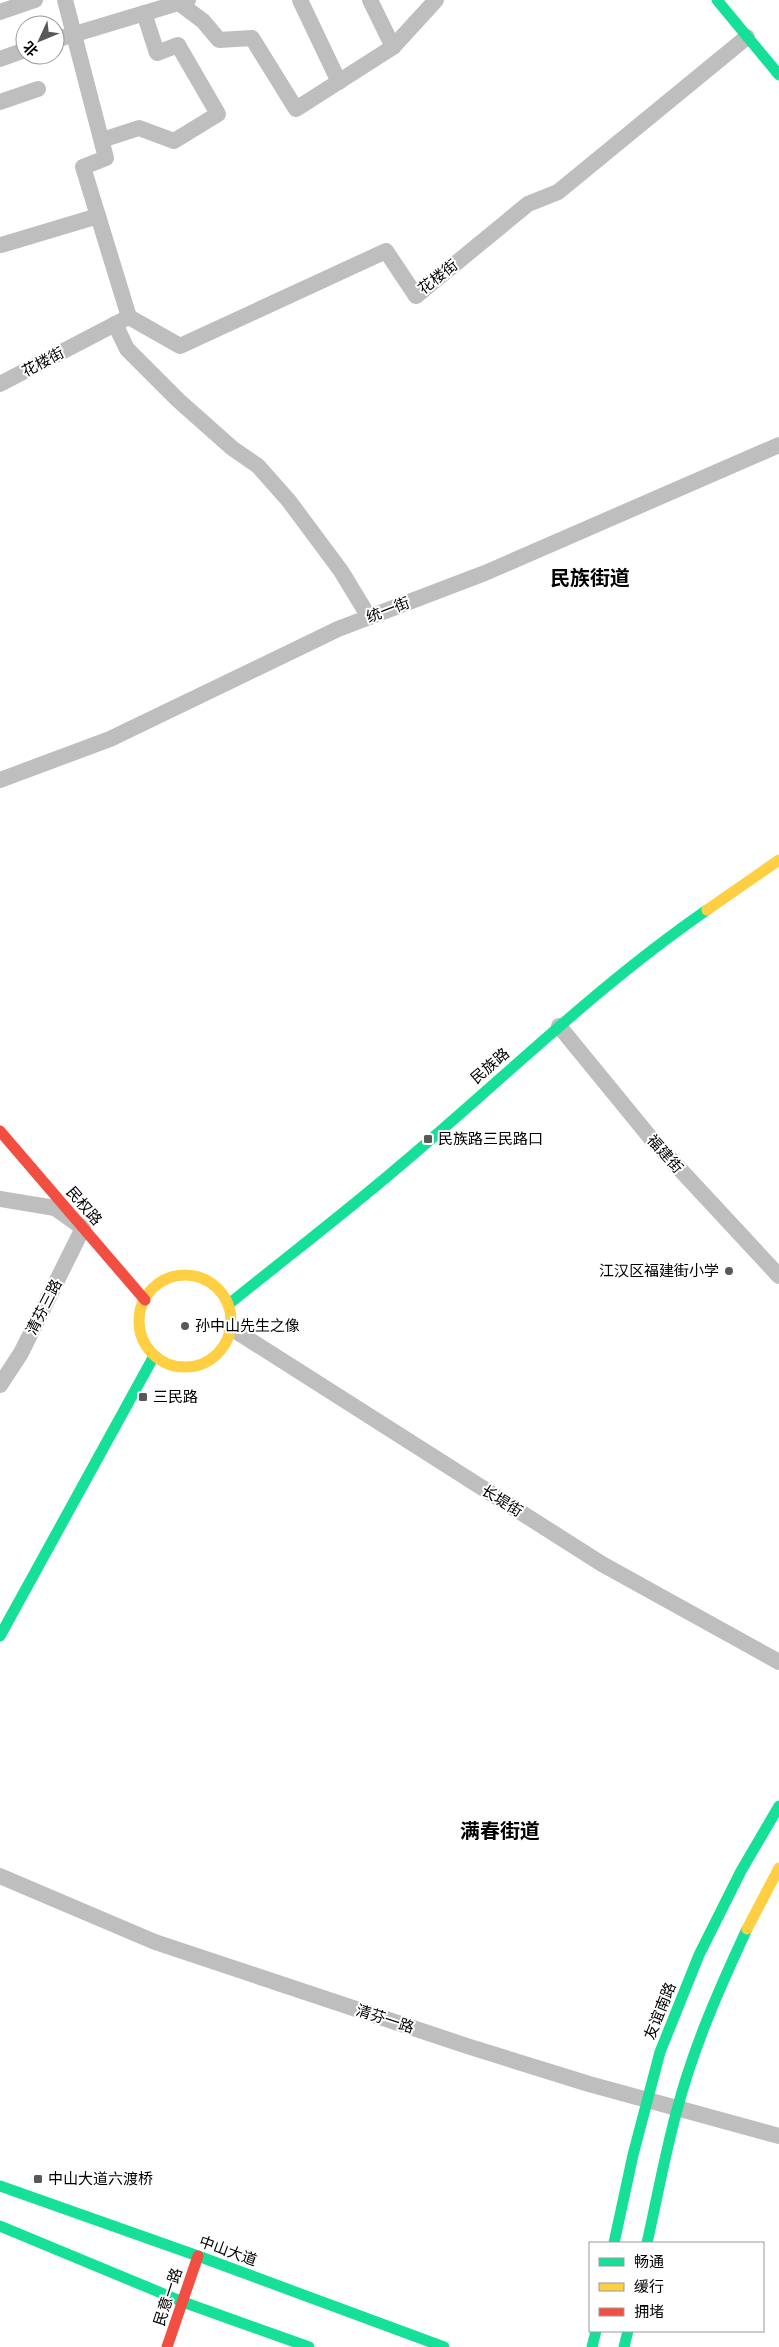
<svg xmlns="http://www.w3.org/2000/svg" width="779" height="2347" font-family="Rubik,'Noto Sans SC',sans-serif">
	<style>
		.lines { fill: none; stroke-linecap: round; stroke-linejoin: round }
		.street { stroke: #bebebe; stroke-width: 16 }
		.fast { stroke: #16e098; stroke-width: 11 }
		.slow { stroke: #ffcf43; stroke-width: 11 }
		.jam { stroke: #f24e42; stroke-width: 11 }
		.poi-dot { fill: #595959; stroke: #fff; stroke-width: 2 }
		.labels { text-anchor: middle; stroke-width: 4; stroke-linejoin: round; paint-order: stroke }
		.street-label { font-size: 15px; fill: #000; stroke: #fff }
		.poi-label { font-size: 15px; fill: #000; stroke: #fff; text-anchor: start }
		.district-label { font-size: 20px; font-weight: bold; fill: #000; stroke: #fff }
	</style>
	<rect width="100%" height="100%" fill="#fff"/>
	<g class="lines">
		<g class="street">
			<path d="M65,0L106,158L83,167L129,317"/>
			<path d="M300,0L339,82"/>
			<path d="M179,3L203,21L219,40L252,38L296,109L393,47L370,0"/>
			<path d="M0,12L35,0"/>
			<path d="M55,40L188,0"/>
			<path d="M393,47L436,0"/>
			<path d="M0,59L25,50"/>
			<path d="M0,102L38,89"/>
			<path d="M102,140L139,128L174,141L218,114L178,45L157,53L144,13"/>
			<path d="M1,245L98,216"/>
			<path d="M129,317L180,346L386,251L416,296L528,204L558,192L747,37"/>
			<path d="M115,324L127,349L178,400L232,448L258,466L289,501L341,571L369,617"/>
			<path d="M0,384L123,320"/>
			<path d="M0,780L110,739L338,629L485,573L779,445"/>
			<path d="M559,1026L649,1136L779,1276"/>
			<path d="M0,1199L55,1208L83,1228L21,1353L0,1385"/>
			<path d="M231,1328L602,1564L779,1662"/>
			<path d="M0,1876L155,1942L467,2046L589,2084L779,2136"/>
		</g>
		<g class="fast">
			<path d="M717,0L779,75"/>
			<path d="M229,1304C287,1257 346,1212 402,1164C503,1079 598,985 707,910"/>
			<path d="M0,1636L154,1356"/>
			<path d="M0,2186L198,2256L444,2347"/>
			<path d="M0,2226L183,2302L309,2347"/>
			<path d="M614,2243L633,2155L660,2052L699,1955L741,1871L779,1806"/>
			<path d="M647,2243C657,2199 665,2153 677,2110C693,2048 720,1987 747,1929"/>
			<path d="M592,2347L596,2331"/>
			<path d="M624,2347L628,2331"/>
		</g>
		<g class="slow">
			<path d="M707,910L779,860"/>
			<circle cx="185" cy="1321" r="46"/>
			<path d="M747,1929L779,1868"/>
		</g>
		<g class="jam">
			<path d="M0,1131L145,1300"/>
			<path d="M167,2347L198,2256"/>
		</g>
	</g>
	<g class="poi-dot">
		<rect x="423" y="1134" width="10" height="10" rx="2.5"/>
		<circle cx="729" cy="1271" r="5"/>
		<circle cx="185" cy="1326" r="5"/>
		<rect x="138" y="1392" width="10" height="10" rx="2.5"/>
		<rect x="33" y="2174" width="10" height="10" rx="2.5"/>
	</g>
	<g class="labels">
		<g class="street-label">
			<text transform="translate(438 277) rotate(-38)" y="5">花楼街</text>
			<text transform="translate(43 362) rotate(-28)" y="5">花楼街</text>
			<text transform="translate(388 610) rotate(-21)" y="5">统一街</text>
			<text transform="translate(490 1066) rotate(-41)" y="5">民族路</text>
			<text transform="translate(665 1154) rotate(48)" y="5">福建街</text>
			<text transform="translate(84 1206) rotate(49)" y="5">民权路</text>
			<text transform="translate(44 1307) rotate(-63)" y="5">清芬三路</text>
			<text transform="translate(502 1501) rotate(32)" y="5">长堤街</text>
			<text transform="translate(660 2011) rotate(-68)" y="5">友谊南路</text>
			<text transform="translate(385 2019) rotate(18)" y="5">清芬一路</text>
			<text transform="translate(228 2251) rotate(20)" y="5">中山大道</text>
			<text transform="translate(168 2297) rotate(-72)" y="5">民意一路</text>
		</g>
		<g class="poi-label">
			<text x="438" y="1144">民族路三民路口</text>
			<text x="719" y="1276" text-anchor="end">江汉区福建街小学</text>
			<text x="195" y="1331">孙中山先生之像</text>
			<text x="153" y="1402">三民路</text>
			<text x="48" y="2184">中山大道六渡桥</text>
		</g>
		<g class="district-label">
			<text x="590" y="585">民族街道</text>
			<text x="500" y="1838">满春街道</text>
		</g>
	</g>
	<rect x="589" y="2242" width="175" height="90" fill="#ffffff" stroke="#999999"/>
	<rect x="599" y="2258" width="25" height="8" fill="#16e098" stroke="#999999"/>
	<text x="634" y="2267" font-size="15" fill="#000000">畅通</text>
	<rect x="599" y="2283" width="25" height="8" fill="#ffcf43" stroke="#999999"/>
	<text x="634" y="2292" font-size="15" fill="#000000">缓行</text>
	<rect x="599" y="2308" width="25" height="8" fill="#f24e42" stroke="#999999"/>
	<text x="634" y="2317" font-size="15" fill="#000000">拥堵</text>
	<g transform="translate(40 40) rotate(226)"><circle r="24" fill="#ffffff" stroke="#999999"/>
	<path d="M0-4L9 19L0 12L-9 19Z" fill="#595959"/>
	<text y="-8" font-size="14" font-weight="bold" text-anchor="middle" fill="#000000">北</text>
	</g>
</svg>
